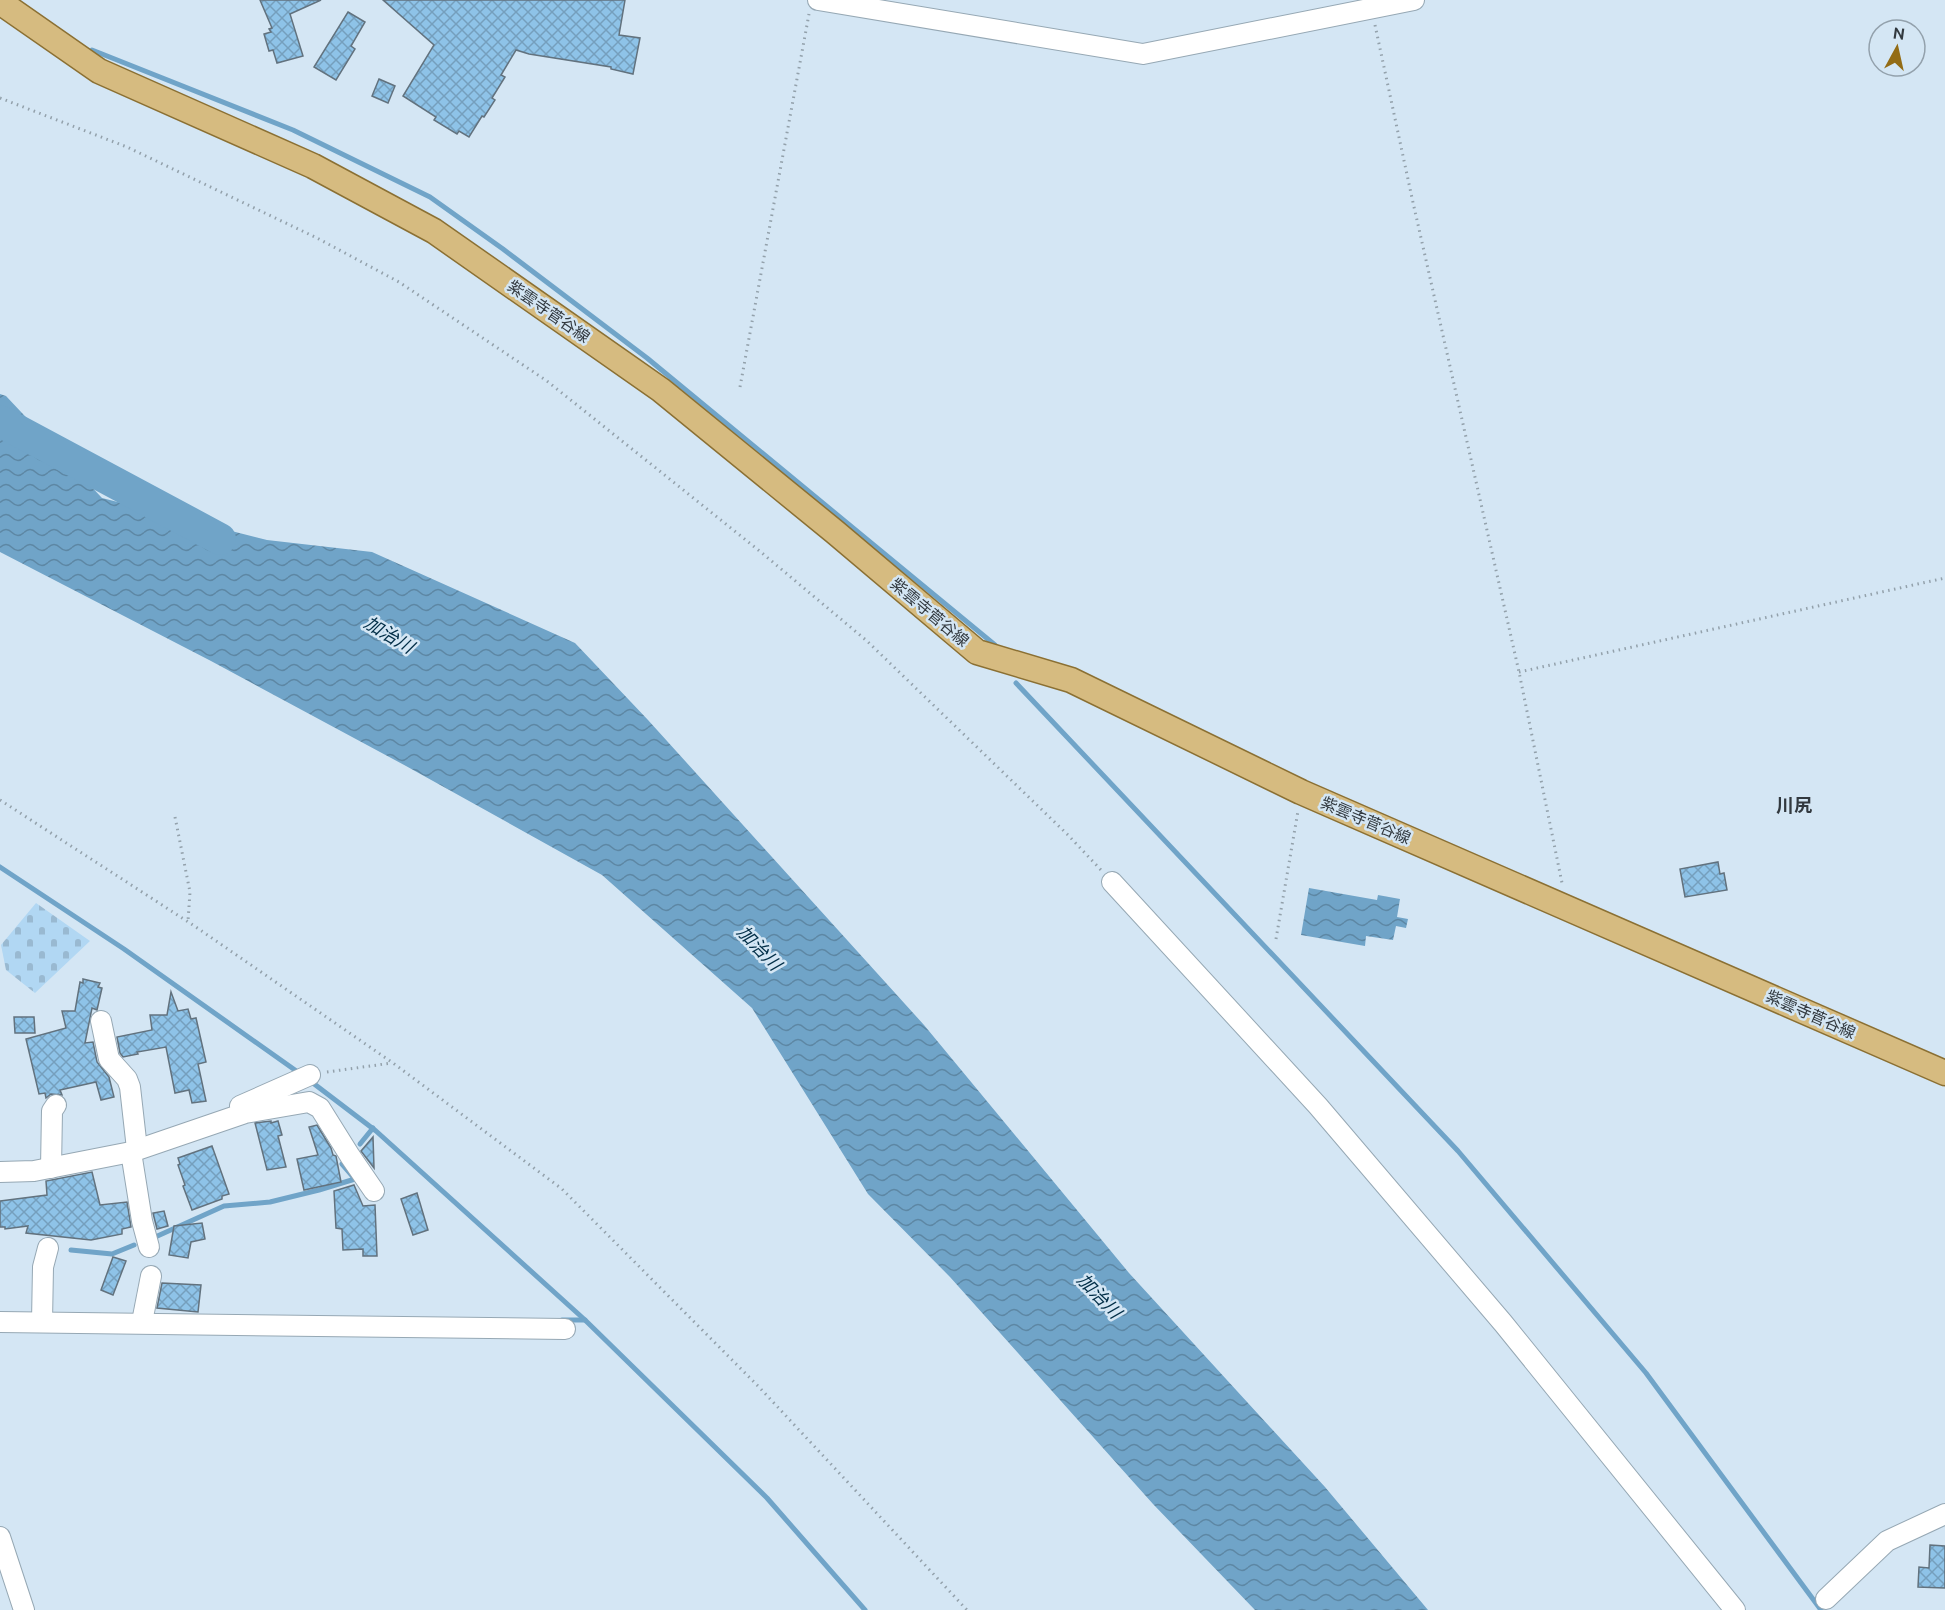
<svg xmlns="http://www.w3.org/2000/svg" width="1945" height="1610" font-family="Ubuntu,'Noto Sans JP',sans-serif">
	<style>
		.cemetery { fill: url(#cemetery-stones) }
		.water { fill: url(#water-waves) }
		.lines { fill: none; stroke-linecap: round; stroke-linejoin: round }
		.stream { stroke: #70a4c8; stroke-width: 5 }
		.river { stroke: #70a4c8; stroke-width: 32 }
		.building { fill: url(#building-cross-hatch); stroke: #62727e; stroke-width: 1.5 }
		.minor-casing { stroke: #96a8b4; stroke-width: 22 }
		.major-casing { stroke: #8b7033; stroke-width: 27 }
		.path { stroke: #93a1ab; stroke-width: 3; stroke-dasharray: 1.5 4.5; stroke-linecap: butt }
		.minor { stroke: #fff; stroke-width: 20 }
		.major { stroke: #d6bb80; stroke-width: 24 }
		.labels { text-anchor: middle; stroke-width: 5; stroke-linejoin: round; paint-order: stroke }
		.street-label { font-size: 16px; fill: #32393f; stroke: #d4e6f4 }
		.water-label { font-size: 18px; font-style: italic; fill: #022e47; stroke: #d4e6f4 }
		.neighbourhood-label { font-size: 18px; font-weight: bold; fill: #32393f; stroke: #d4e6f4 }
	</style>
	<defs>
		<pattern id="cemetery-stones" width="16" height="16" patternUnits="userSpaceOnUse" patternTransform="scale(1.5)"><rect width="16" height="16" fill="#b1d7f3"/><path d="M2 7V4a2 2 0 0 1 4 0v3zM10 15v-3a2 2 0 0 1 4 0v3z" fill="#99b9d1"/></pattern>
		<pattern id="water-waves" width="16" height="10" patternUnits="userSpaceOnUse" patternTransform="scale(1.5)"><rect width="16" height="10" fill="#70a4c8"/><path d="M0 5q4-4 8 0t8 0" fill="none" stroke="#5d87a4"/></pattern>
		<pattern id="building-cross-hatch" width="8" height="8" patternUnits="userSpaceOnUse" patternTransform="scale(1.5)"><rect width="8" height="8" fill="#8ec3e8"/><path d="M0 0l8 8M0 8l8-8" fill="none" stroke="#759fbd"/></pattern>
	</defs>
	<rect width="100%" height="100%" fill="#d4e6f4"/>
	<path class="cemetery" d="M36,903L90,941L35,993L6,970L1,945Z"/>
	<g class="water">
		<path d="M0,394L6,396L102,498L267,540L372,552L575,643L648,720L924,1025L1129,1273L1325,1487L1428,1610H1255L1153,1504L950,1277L868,1194L752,1008L602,875L406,766L211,661L0,552Z"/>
		<path d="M1309,888L1377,900L1378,895L1400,899L1397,917L1408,919L1406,928L1396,926L1393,940L1366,936L1365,946L1301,935Z"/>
	</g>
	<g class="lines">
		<g class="stream">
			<path d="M92,50L293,130L430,197L503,249L647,358L995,645"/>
			<path d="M1016,683L1458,1151L1646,1373L1821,1610"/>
			<path d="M0,867L124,949L302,1075"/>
			<path d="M309,1080L376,1131L585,1320L767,1498L865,1610"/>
			<path d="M360,1144L373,1128"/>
			<path d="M153,1238L224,1206L270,1202L319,1190L355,1179L342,1164"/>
			<path d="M71,1250L112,1254L134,1245"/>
			<path d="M562,1320H585"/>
		</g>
		<path class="river" d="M0,421L220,539"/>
	</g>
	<g class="building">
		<path d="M260,0H321L290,14L303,56L277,63L273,50L269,51L264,34L271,32L269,29L272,28Z"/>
		<path d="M383,0H625L619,35L640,38L633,74L611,69V67L529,54L516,50L501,75L505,77L492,98L495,100L484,117L482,116L469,137L459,131L457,134L434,120L436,117L403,96L434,45Z"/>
		<path d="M348,12L365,22L351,46L355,49L336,80L314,67Z"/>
		<path d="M379,79L395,86L388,103L372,96Z"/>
		<path d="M1718,862L1720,874L1724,873L1727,890L1685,897L1680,869Z"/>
		<path d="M83,979L100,983L98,987L102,988L97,1010L92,1008L85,1043L93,1042L97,1062L109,1077L114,1097L101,1100L96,1082L60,1090L62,1095L51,1094L46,1098L45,1093L39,1094L26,1039L66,1028L62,1011H75L80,982L83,983Z"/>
		<path d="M171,992L178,1011L188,1009L191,1019L196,1018L206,1062L198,1064L206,1101L192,1103L189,1090L175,1093L166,1047L137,1052L138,1054L123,1057L120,1053L117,1037L152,1030L150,1015H167Z"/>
		<path d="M14,1017H34L35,1033H15Z"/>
		<path d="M271,1121V1123L278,1121L282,1135L278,1136L286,1167L267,1170L255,1123Z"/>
		<path d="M317,1125L331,1148L333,1155L336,1156L341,1182L304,1190L297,1159L318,1155L309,1127Z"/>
		<path d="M373,1137L374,1168L361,1151Z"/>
		<path d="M212,1146L229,1194L222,1196V1199L192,1210L183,1186L185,1185L178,1165L180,1164L178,1158Z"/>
		<path d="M92,1172L100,1205L127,1202L131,1227L122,1229V1234L91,1240L26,1233L28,1226L5,1229V1227H0V1201L47,1195L46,1181Z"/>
		<path d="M354,1185L363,1206L375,1205L377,1256H363V1249L343,1250L342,1229L336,1228L334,1191Z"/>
		<path d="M417,1193L428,1230L413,1235L401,1199Z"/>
		<path d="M164,1211L168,1226L157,1229L153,1213Z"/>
		<path d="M202,1223L205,1239L191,1242L188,1258L169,1255L174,1226Z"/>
		<path d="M113,1257L126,1261L113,1295L101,1290Z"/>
		<path d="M162,1283L201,1285L198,1312L157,1308Z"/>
		<path d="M1930,1545L1945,1546V1588L1918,1587L1919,1567L1929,1568Z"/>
	</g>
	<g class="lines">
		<g class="minor-casing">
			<g id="minor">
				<path d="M818,0L1143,54L1414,0"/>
				<path d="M1112,882L1318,1106L1503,1323L1735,1610"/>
				<path d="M101,1021L109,1059L127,1079L130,1087L137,1149"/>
				<path d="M240,1106L310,1075"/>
				<path d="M131,1152L142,1221L149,1247"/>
				<path d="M51,1168L52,1111L56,1105"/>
				<path d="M0,1172L34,1171L131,1152L245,1113L309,1102L320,1108L350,1156L374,1191"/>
				<path d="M0,1322L565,1329"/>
				<path d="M42,1322L43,1267L48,1248"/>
				<path d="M142,1322L151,1276"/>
				<path d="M0,1537L24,1610"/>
				<path d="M1826,1599L1887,1541L1945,1514"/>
			</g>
		</g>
		<g class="major-casing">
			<path id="major" d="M0,2L99,71L313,166L434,231L661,390L835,532L977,652L1071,680L1301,792L1945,1073"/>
		</g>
		<g class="path">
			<path d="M1375,25L1412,198L1519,672L1562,883"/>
			<path d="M0,98L127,147L317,238L399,282L547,381L762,553L867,641L1068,835L1101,870"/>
			<path d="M740,387L809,14"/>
			<path d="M1519,672L1945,578"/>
			<path d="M0,800L193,925L393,1063L562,1189L759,1387L967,1610"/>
			<path d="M175,817L190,892L188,921"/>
			<path d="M1276,939L1298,811"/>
			<path d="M327,1072L392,1063"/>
		</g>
		<use href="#minor" class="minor"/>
		<use href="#major" class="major"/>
	</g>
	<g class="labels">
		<g class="street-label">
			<text transform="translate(549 311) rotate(35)" y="6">紫雲寺菅谷線</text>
			<text transform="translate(930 612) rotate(40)" y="6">紫雲寺菅谷線</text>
			<text transform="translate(1366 820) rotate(23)" y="6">紫雲寺菅谷線</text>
			<text transform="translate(1811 1014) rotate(24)" y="6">紫雲寺菅谷線</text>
		</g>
		<g class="water-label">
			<text transform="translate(389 635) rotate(31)" y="6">加治川</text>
			<text transform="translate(759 948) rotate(46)" y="6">加治川</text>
			<text transform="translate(1099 1296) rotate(46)" y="6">加治川</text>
		</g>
		<g class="neighbourhood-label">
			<text x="1794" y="812">川尻</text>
		</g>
	</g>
	<g transform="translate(1897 48) rotate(8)"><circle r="28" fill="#d4e6f4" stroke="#93a1ac" stroke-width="1.5"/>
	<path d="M0-4.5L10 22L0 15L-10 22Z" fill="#936c15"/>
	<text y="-9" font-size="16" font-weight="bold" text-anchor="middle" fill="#32393f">N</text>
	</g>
</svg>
